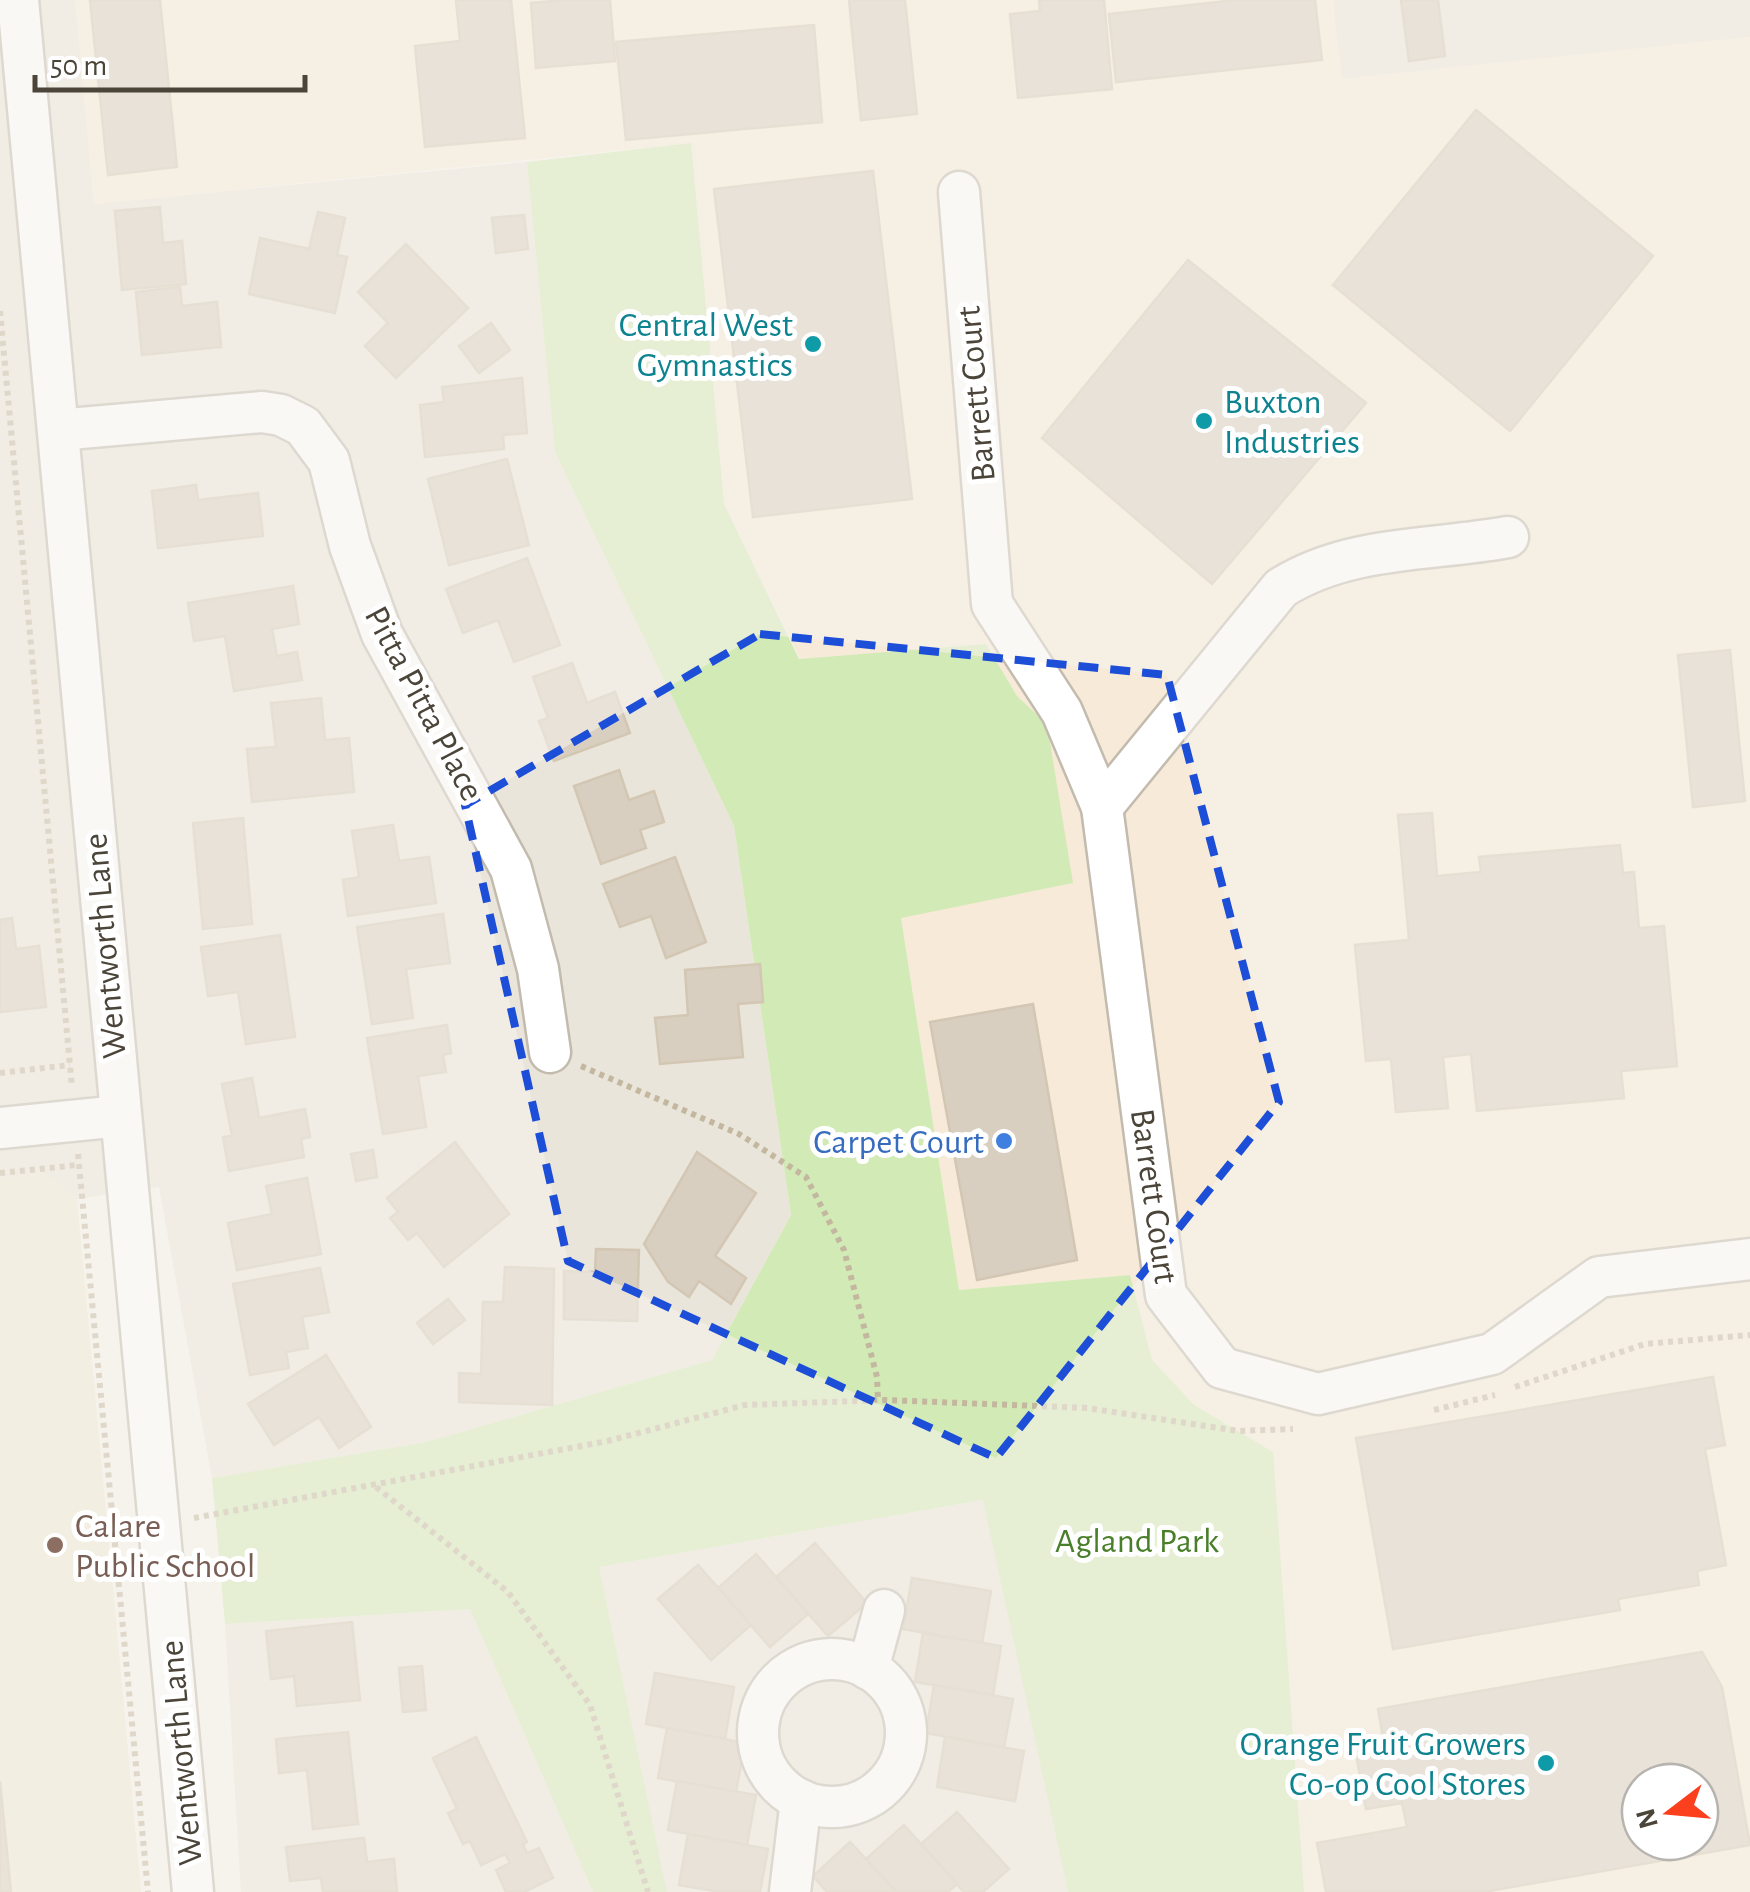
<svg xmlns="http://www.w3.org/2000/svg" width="1750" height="1892" font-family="'Alegreya Sans',sans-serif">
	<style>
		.residential { fill: #eae5da }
		.commercial { fill: #f7ead8; fill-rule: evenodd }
		.education { fill: #efe8d6 }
		.green { fill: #d2eab5 }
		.building { fill: #d8cfc1; stroke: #d3c7b4; stroke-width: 2.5; fill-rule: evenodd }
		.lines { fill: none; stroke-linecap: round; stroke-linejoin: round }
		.minor-casing { stroke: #c2bbae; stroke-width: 45 }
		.path { stroke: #c4b79f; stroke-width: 6; stroke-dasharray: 5 5; stroke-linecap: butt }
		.minor { stroke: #fff; stroke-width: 40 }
		.marked { fill: none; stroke: #1d4ed8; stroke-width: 8; stroke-dasharray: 20 12; stroke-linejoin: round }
		.culture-dot { fill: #0f9aa8; stroke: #fff; stroke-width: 4 }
		.shop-dot { fill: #3f7fe0; stroke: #fff; stroke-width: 4 }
		.education-dot { fill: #8d6e63; stroke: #fff; stroke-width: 4 }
		.labels { text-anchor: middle; stroke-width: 10; stroke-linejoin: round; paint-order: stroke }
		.culture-label { font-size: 35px; fill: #0d838f; stroke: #fff; text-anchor: end }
		.street-label { font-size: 35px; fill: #4b4439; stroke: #fff }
		.shop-label { font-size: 35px; fill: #366cbe; stroke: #fff; text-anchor: end }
		.education-label { font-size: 35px; fill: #785e54; stroke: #fff; text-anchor: start }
		.park-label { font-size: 35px; fill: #4a7f2a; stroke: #fff }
	</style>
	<rect width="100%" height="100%" fill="#f6f3ec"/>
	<g class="residential">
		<path d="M0,0H75L94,204L527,162L555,452L734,826L791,1215L712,1360L427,1442L212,1478L159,1187L77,1199L45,1173L0,1178Z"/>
		<path d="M1333,0H1750V37L1341,79Z"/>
		<path d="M984,1500L1068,1892H667L599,1567Z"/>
		<path d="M470,1609L593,1892H241L225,1624Z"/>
	</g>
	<path class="commercial" d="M75,0H1333L1342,79L1750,37V1892H1304L1273,1452L1193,1405L1152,1360L1130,1275L959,1290L901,918L1047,724L1017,696L986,644L800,659L724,504L691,143L94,204ZM1640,1782H1700V1842H1640Z"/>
	<path class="education" d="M45,1173L77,1199L141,1892H0V1178Z"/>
	<path class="green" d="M691,143L724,504L799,659L986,644L1017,696L1047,724L1073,883L901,918L959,1290L1130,1275L1152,1360L1194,1405L1273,1452L1304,1892H1068L983,1500L599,1567L667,1892H593L470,1609L225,1624L212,1478L427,1442L712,1360L791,1215L734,826L555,452L527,162Z"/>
	<g class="building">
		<path d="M90,0H160L177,167L108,175Z"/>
		<path d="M456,0H511L525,138L425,147L415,46L460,41Z"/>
		<path d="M564,0H610L615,61L536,68L531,3Z"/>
		<path d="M849,0H905L917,114L861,120Z"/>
		<path d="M1039,0H1104L1112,89L1018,98L1010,14L1040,11Z"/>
		<path d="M1236,0H1315L1322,60L1116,82L1109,14Z"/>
		<path d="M1401,0H1438L1445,56L1409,61Z"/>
		<path d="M814,25L822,122L626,140L616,42Z"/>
		<path d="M1476,110L1653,256L1510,431L1333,285Z"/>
		<path d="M873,171L912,499L753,517L714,189Z"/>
		<path d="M160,207L163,243L182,241L186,284L122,290L115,211Z"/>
		<path d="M318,212L345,218L337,255L347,257L335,313L249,294L260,238L309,249Z"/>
		<path d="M524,215L528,249L496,253L492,218Z"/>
		<path d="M406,244L468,308L396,378L365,346L388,323L358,292Z"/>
		<path d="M1188,260L1366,403L1212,584L1042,438Z"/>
		<path d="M180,287L182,306L217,302L221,347L142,355L136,292Z"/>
		<path d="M491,323L510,350L479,373L459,346Z"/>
		<path d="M522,378L527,433L503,435L504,449L425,457L420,405L444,402L442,387Z"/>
		<path d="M507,459L529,545L449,565L428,479Z"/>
		<path d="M196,485L198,500L258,493L263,536L158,548L152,491Z"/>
		<path d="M527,558L560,645L514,662L498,620L463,633L446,589Z"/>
		<path d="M293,586L299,624L272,629L277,656L297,652L302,680L234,691L225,636L194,641L188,603Z"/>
		<path d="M1730,650L1745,801L1693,807L1678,655Z"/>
		<path d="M572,663L587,703L615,692L630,733L554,761L539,721L548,718L533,677Z"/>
		<path d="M321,698L325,740L349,738L354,792L252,802L247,749L276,747L271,703Z"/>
		<path d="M619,770L629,800L654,791L664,822L640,830L646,848L601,864L574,786Z"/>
		<path d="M1432,813L1437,876L1481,872L1479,857L1620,845L1623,873L1634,872L1639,928L1664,926L1677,1066L1621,1071L1624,1098L1477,1111L1471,1054L1443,1057L1448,1108L1396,1112L1391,1059L1366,1061L1355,945L1409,940L1398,815Z"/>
		<path d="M243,818L252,924L203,929L193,823Z"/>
		<path d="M393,825L399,861L429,857L436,903L348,916L343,880L359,877L352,831Z"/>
		<path d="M675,857L706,942L666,958L651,916L620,927L603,884Z"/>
		<path d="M443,914L450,963L406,969L413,1018L372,1024L357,927Z"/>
		<path d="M12,918L16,949L39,946L46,1007L0,1012V920Z"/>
		<path d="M280,935L295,1037L246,1044L238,992L208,996L201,947Z"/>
		<path d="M760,964L763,1002L738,1004L743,1057L660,1064L655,1018L688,1015L685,970Z"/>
		<path d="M1033,1004L1077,1260L977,1280L930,1022Z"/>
		<path d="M447,1025L451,1053L443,1055L446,1072L418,1076L426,1127L383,1134L367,1038Z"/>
		<path d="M252,1078L259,1118L305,1109L310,1137L301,1139L304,1157L229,1171L223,1137L232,1136L222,1084Z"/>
		<path d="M455,1142L509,1214L444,1267L417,1233L408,1240L390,1218L398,1212L387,1198Z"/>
		<path d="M373,1150L377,1177L356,1181L351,1154Z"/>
		<path d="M697,1152L756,1193L715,1256L746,1278L731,1304L699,1281L689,1297L668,1282L644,1244Z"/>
		<path d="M307,1178L321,1254L237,1270L228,1223L272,1214L266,1186Z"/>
		<path d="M596,1249L639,1250L637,1321L564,1319V1271L595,1272Z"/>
		<path d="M505,1267L554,1269L552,1405L459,1402V1373L481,1374L483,1302H503Z"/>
		<path d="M320,1268L329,1312L302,1317L308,1348L286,1352L289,1368L250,1375L233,1284Z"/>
		<path d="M448,1299L465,1320L433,1344L417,1323Z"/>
		<path d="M326,1355L371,1427L339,1448L319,1417L274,1445L248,1404Z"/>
		<path d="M1713,1377L1725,1445L1705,1449L1726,1565L1697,1571L1699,1585L1618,1599L1620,1610L1393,1649L1356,1438Z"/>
		<path d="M815,1543L867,1603L828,1636L776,1577Z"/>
		<path d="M756,1554L808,1614L770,1647L718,1588Z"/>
		<path d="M698,1565L751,1625L711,1660L658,1599Z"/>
		<path d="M912,1578L991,1591L982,1643L903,1629Z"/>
		<path d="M352,1622L360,1700L297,1706L294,1676L271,1679L266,1631Z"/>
		<path d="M923,1633L1001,1646L993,1695L915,1682Z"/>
		<path d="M1702,1652L1722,1687L1750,1845L1484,1892H1326L1317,1843L1407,1827L1402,1803L1366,1809L1354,1744L1383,1738L1378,1709ZM1640,1782H1700V1842H1640Z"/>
		<path d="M422,1666L426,1710L403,1712L399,1668Z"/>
		<path d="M655,1673L734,1687L725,1739L646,1724Z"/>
		<path d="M934,1685L1013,1699L1004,1747L926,1733Z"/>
		<path d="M667,1728L745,1743L736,1792L658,1778Z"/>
		<path d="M348,1732L358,1824L313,1829L307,1770L279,1773L276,1739Z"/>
		<path d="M476,1737L527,1842L523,1844L527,1853L539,1848L553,1878L524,1892H506L496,1870L510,1863L505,1854L481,1865L470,1841L463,1844L448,1813L457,1809L433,1758Z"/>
		<path d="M945,1737L1024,1751L1015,1801L937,1787Z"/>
		<path d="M0,1781L11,1892H0Z"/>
		<path d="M677,1781L756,1795L747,1845L668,1830Z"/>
		<path d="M957,1812L1009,1869L983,1892H964L921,1844Z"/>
		<path d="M904,1825L957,1884L948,1892H896L866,1859Z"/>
		<path d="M688,1834L768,1849L760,1892H720L679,1885Z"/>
		<path d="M364,1838L367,1862L394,1859L397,1892H323L321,1878L290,1881L286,1847Z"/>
		<path d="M850,1842L866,1859L896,1892H827L813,1876Z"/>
	</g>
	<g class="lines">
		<g class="minor-casing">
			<g id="minor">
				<path d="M18,0L193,1892"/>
				<path d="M959,192L992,604L1062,712L1102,807L1166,1295L1222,1368L1318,1394L1492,1354L1599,1277L1750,1259"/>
				<path d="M58,430L262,412L281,415L303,426L329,461L350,546L382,634L511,869L538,969L550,1052"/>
				<path d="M1102,807L1281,588C1349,545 1432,551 1508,537"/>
				<path d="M0,1128L120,1116"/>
				<circle cx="832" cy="1733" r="74"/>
				<path d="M868,1669L884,1610"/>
				<path d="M790,1892L801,1800"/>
			</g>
		</g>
		<g class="path">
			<path d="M0,311L72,1087"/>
			<path d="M581,1066L739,1134L806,1177L844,1250L877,1377L878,1400"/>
			<path d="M0,1073L70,1065"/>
			<path d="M78,1154L148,1892"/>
			<path d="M0,1173L78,1165"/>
			<path d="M1515,1387L1645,1344L1750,1335"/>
			<path d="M1434,1410L1495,1395"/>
			<path d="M376,1487L508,1592L590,1705L648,1892"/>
			<path d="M194,1518L608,1441L745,1405L886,1400L1087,1408L1238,1431L1293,1429"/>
		</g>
		<use href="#minor" class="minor"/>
	</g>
	<path d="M0 0H1750V1892H0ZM760,634L1167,675L1279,1102L996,1458L568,1261L465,805Z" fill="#f6f3ec" fill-opacity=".55" fill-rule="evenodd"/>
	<path class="marked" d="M760,634L1167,675L1279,1102L996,1458L568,1261L465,805Z"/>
	<g class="culture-dot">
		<circle cx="813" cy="344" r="10"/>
		<circle cx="1204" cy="421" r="10"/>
		<circle cx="1546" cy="1763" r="10"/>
	</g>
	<circle class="shop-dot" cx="1004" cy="1141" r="10"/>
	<circle class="education-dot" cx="55" cy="1545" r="10"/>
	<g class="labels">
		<g class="culture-label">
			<text x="793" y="336">Central West<tspan x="793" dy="40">Gymnastics</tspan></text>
			<text x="1224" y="413" text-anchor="start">Buxton<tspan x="1224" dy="40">Industries</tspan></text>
			<text x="1526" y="1755">Orange Fruit Growers<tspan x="1526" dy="40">Co-op Cool Stores</tspan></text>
		</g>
		<g class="street-label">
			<text transform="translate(975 394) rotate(-95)" y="12">Barrett Court</text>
			<text transform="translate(425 703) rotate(62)" y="12">Pitta Pitta Place</text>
			<text transform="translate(104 946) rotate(-95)" y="12">Wentworth Lane</text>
			<text transform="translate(1155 1196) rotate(82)" y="12">Barrett Court</text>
			<text transform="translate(180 1753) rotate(-95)" y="12">Wentworth Lane</text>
		</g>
		<g class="shop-label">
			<text x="984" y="1153">Carpet Court</text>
		</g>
		<g class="education-label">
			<text x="75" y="1537">Calare<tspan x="75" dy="40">Public School</tspan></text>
		</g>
		<g class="park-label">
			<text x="1137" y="1552">Agland Park</text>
		</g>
	</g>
	<g transform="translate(1670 1812) rotate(254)"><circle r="48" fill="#ffffff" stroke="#b7b4b0" stroke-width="2.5"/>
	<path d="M0-8L18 38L0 25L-18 38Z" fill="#fc3f1d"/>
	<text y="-15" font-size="28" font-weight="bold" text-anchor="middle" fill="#4b4439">N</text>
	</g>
	<path d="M35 75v15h270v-15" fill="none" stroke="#4b4439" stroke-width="5"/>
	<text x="50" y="75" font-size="30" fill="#4b4439" stroke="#ffffff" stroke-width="8" paint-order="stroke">50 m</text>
</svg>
